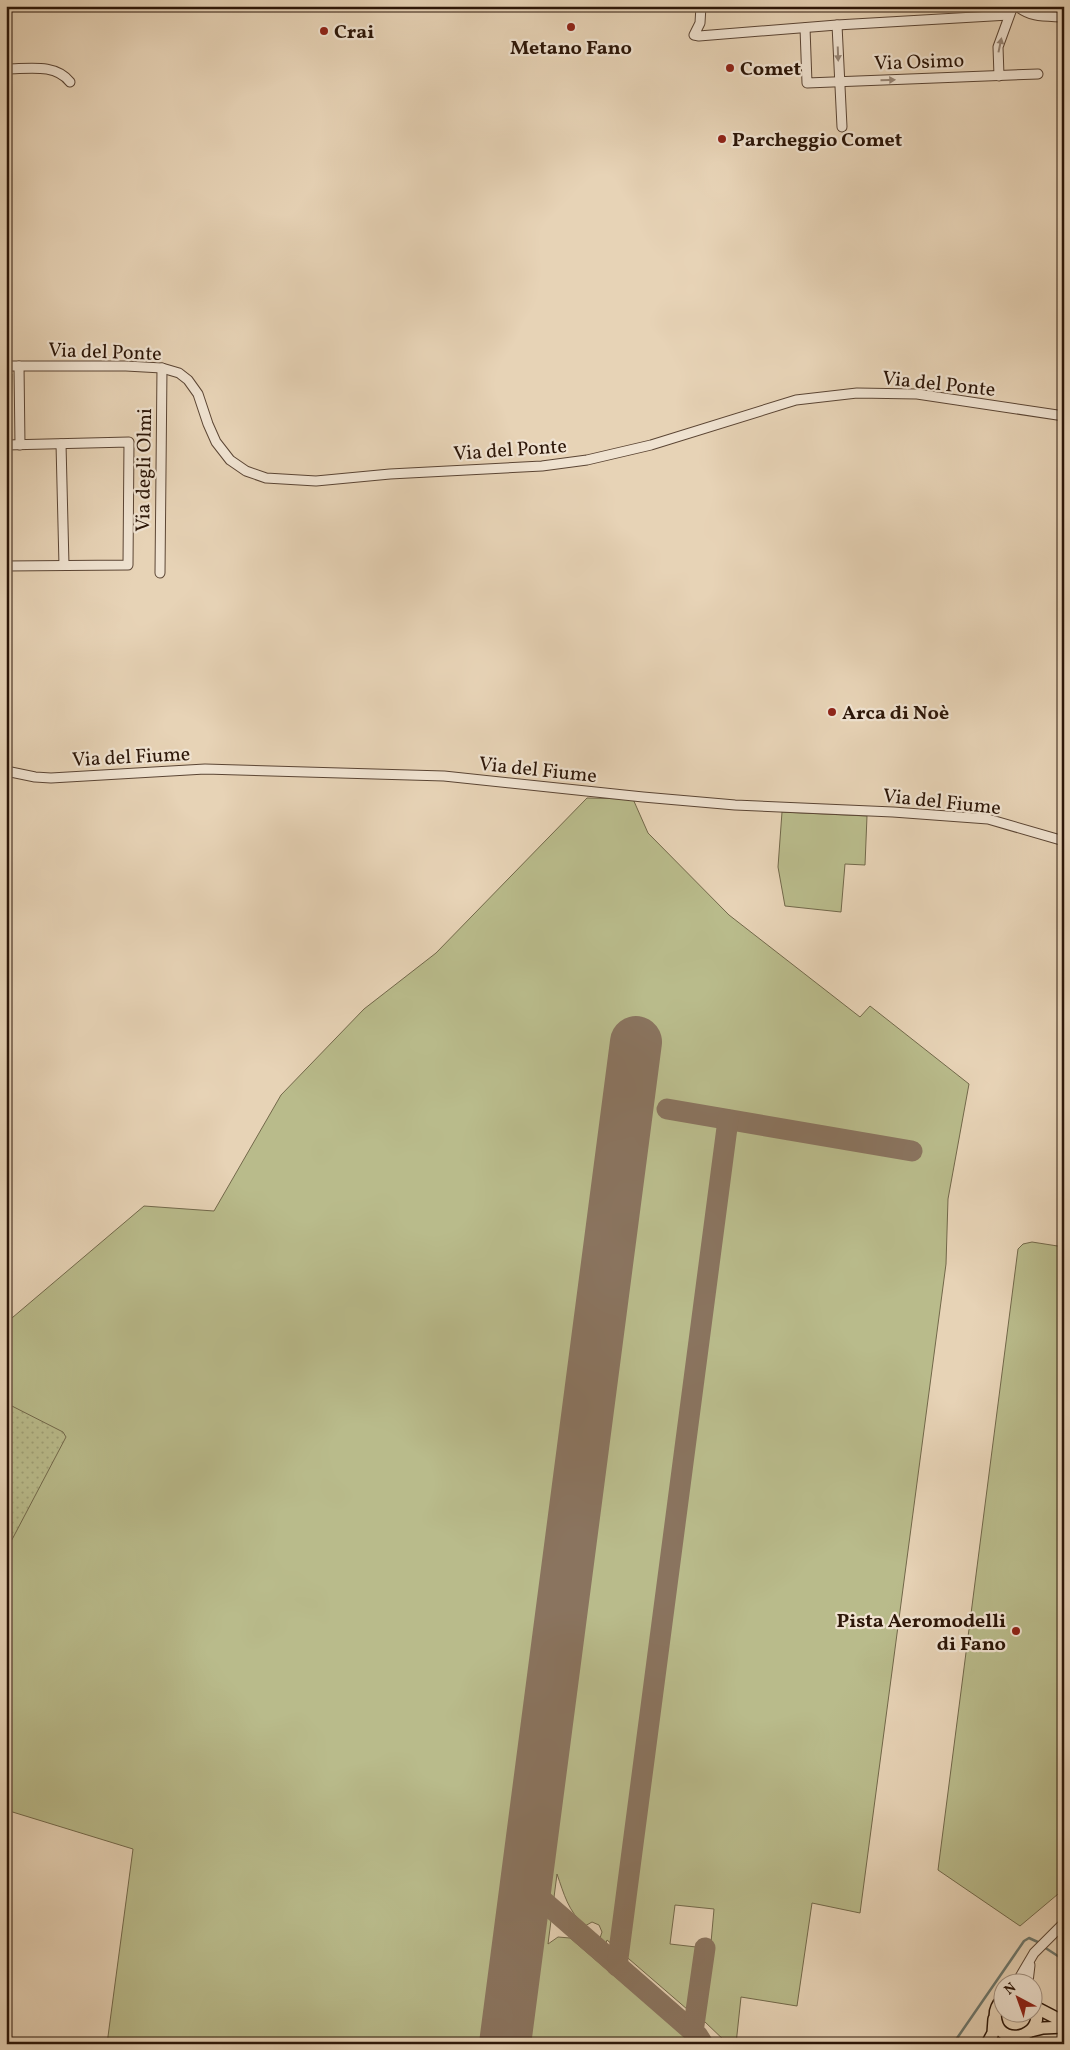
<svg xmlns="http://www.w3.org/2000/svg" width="1070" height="2050" font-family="Vollkorn,serif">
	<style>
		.grass { fill: #b9bb8b; stroke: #72684a }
		.park { fill: url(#park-dots); stroke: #72684a }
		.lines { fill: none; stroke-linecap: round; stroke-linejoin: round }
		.stream { stroke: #6c776d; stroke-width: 2.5 }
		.taxiway { stroke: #8a745f; stroke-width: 21 }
		.runway { stroke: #8a745f; stroke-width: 52 }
		.minor-casing { stroke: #5b4534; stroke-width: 11 }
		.major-casing { stroke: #2c1608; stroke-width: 14 }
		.minor { stroke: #efe2d0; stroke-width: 9 }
		.major { stroke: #e7d3b6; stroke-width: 11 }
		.oneway { fill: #978676 }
		.poi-dot { fill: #8f2418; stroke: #efe2d0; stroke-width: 2 }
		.labels { text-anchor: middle; stroke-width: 4.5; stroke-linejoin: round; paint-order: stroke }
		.poi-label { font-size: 20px; font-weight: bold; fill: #2c1608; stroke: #efe2d0; text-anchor: start }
		.street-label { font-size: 20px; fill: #2c1608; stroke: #efe2d0 }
	</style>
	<defs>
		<pattern id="park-dots" width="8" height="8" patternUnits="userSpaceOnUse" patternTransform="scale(1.25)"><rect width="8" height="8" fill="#b9bb8b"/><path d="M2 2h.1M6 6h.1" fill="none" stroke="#9fa076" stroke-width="1.8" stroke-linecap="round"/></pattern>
	</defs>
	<rect width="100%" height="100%" fill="#e7d3b6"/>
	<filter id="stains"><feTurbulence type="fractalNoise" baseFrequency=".004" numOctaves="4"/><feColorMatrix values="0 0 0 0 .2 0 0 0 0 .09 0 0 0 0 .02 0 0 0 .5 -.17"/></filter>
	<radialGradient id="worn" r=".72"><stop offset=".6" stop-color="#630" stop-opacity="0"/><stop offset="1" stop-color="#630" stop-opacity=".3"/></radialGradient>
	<g class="grass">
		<path d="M587,798L633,799L648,833L729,915L860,1017L870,1006L969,1084L948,1199L946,1264L860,1913L812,1903L797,2006L741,1997L736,2044H728L704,2021L714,1909L675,1905L670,1944L705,1948L695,2016L607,1940L606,1943L600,1938L602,1932L599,1925L592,1922L585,1926C568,1911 564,1894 557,1874L548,1944L558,1937L570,1938L689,2040L688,2044H107L133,1849L6,1810V1323L144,1206L214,1211L281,1095L364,1009L436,953Z"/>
		<path d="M782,812L867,816L865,865L845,864L841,912L785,906L778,867Z"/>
		<path d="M1032,1242L1064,1247V1889L1020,1926L938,1870L1018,1249L1023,1244Z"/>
	</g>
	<g class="park">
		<path d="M6,374H12L11,421H6Z"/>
		<path d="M6,1403L63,1432L66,1437L6,1551Z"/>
	</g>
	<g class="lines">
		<g class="stream">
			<path d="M1044,1947L1064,1960"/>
			<path d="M953,2044L1024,1941L1029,1938L1040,1943"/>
		</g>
		<g class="taxiway">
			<path d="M667,1109L912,1151"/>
			<path d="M526,1886L698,2036L703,2044"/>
			<path d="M617,1966L728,1120"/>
			<path d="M693,2032L705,1948"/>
		</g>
		<path class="runway" d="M505,2044L636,1042"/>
		<g class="minor-casing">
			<g id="minor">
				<path d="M701,6L700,23L694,35L699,36L837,25L1009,15"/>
				<path d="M1017,6C1031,18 1046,16 1064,17"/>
				<path d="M837,25L842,127"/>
				<path d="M805,28L807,83L1038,74"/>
				<path d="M6,69C28,69 55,63 70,82"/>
				<path d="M999,76L998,47L1013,6"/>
				<path d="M6,366H126L162,368L179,373L188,380L198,394L208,424L216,442L230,460L246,471L266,478L316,481L390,474L542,466L587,460L651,445L796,400L857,393L917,394L1064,416"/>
				<path d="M19,366L20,445"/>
				<path d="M61,444L64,565"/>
				<path d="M6,445L129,442L128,565L6,566"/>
				<path d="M160,573L162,368"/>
				<path d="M6,771L35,777L51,778L205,769L444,776L643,797L735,805L893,812L988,819L1064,841"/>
				<path d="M1017,1982L1034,1953L1064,1923"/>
				<path d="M1028,1982L1030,1965"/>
			</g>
		</g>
		<g class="major-casing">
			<g id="major">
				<path d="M1002,2000C996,2006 994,2013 996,2021C1002,2050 1052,2034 1032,2003"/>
				<path d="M1035,2007L1064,2022"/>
				<path d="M1031,2031L1043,2028L1064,2027"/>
				<path d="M987,2044L993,2033L994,2019"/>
			</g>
		</g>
		<use href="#minor" class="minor"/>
		<use href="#major" class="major"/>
	</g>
	<defs><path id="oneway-solid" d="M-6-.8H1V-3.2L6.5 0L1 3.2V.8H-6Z" transform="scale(1.25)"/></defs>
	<g class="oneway">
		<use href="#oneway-solid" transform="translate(1000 45) rotate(-78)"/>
		<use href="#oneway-solid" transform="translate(838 54) rotate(88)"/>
		<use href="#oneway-solid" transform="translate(888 80) rotate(-2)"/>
	</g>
	<g class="poi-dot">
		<circle cx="571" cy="27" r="5"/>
		<circle cx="324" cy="31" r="5"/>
		<circle cx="730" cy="68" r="5"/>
		<circle cx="722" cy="139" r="5"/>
		<circle cx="832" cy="712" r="5"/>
		<circle cx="1016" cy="1631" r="5"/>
	</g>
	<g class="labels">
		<g class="poi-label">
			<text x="334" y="38">Crai</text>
			<text x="571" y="54" text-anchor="middle">Metano Fano</text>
			<text x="740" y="75">Comet</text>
			<text x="732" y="146">Parcheggio Comet</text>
			<text x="842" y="719">Arca di Noè</text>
			<text x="1006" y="1627" text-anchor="end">Pista Aeromodelli<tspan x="1006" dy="23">di Fano</tspan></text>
		</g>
		<g class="street-label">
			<text transform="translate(919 61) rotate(-2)" y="7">Via Osimo</text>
			<text transform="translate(105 351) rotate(2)" y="7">Via del Ponte</text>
			<text transform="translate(939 383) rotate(6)" y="7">Via del Ponte</text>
			<text transform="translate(510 449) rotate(-4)" y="7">Via del Ponte</text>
			<text transform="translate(143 470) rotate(-89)" y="7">Via degli Olmi</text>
			<text transform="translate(131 756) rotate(-3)" y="7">Via del Fiume</text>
			<text transform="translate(538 769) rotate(6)" y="7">Via del Fiume</text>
			<text transform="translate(942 801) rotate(6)" y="7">Via del Fiume</text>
		</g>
	</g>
	<rect width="1070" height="2050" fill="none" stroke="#e7d3b6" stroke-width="25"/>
	<rect x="8" y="8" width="1055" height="2035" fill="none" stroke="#2c1608" stroke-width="2.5"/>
	<rect x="12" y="12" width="1045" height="2025" fill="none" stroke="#2c1608"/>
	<g transform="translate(1018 1998) rotate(319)"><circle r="24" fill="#efe2d0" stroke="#a19080"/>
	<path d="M0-4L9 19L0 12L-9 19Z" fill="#8f2418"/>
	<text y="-8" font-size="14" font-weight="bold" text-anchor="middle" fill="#2c1608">N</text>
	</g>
	<rect width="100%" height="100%" filter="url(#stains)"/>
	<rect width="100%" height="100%" fill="url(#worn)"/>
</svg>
